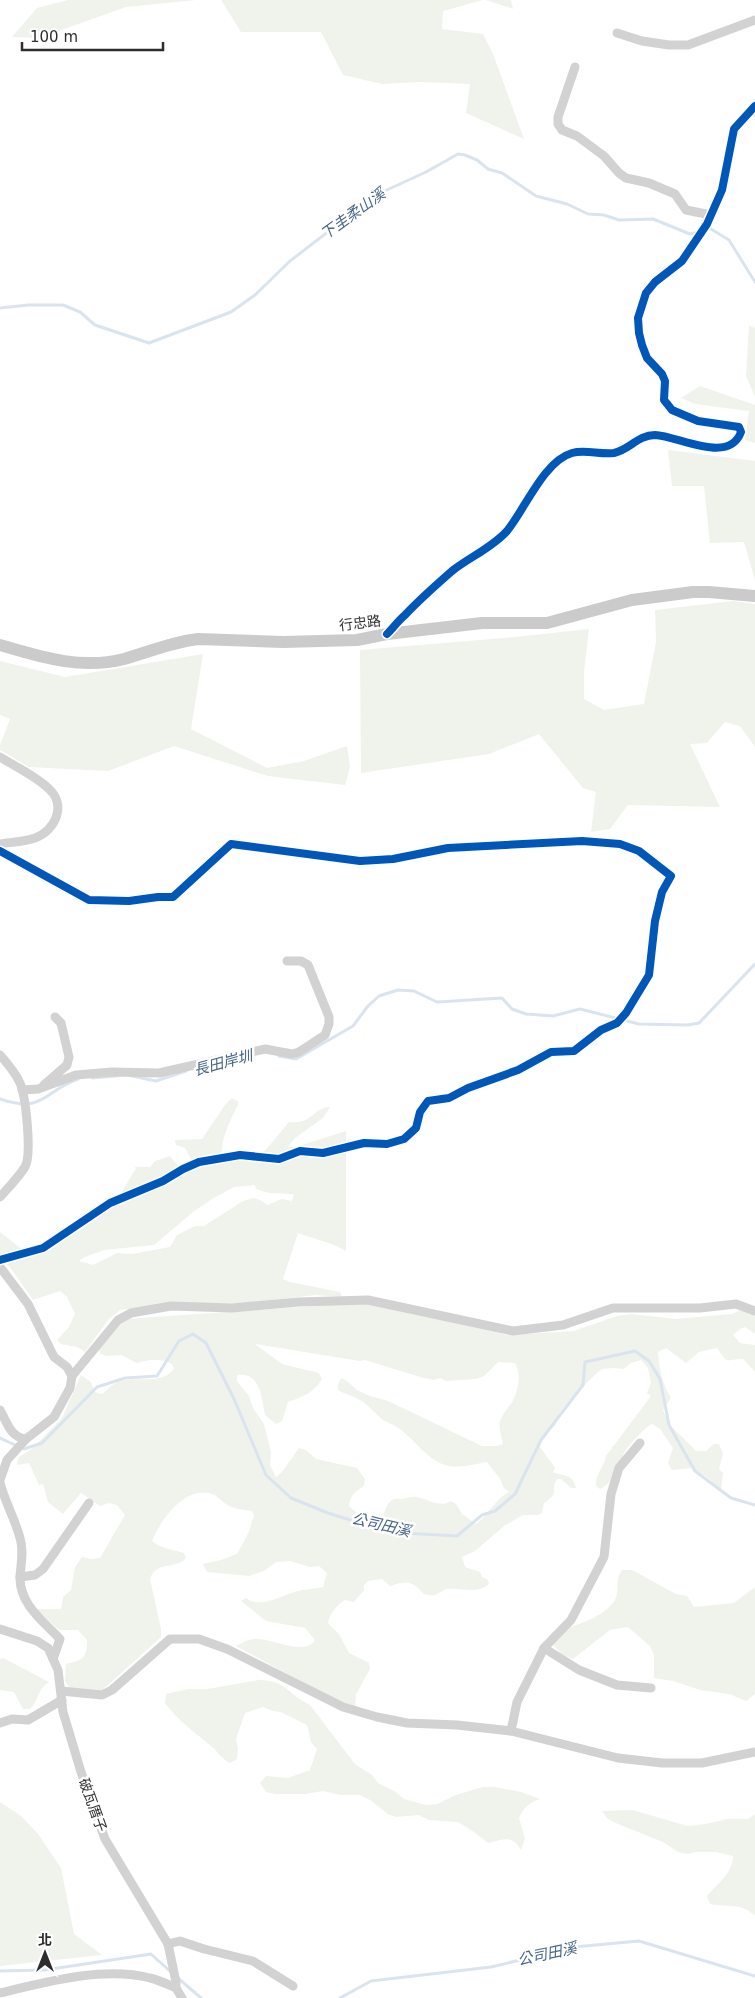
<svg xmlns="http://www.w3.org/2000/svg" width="755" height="1998" font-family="'DejaVu Sans','Noto Sans TC',sans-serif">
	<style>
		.green { fill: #eff3ec; fill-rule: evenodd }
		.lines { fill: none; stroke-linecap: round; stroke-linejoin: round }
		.stream { stroke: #dae4ef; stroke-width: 3 }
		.street { stroke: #d2d2d2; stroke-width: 9 }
		.secondary { stroke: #cbcbcb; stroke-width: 12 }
		.cycleway-casing { stroke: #fff; stroke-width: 11 }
		.cycleway { stroke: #0057b8; stroke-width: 8 }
		.labels { text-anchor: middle; stroke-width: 5; stroke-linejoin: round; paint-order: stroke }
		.street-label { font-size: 14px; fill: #2d2d2d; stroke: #fff }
		.water-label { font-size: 15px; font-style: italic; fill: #436587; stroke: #fff }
	</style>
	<rect width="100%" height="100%" fill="#fff"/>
	<g class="green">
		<path d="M68,0H196L126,7L39,38L12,37L37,8Z"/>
		<path d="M221,0H483L443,11L442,29L483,34L493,54L524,139L466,113L470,84L421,82L382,84L343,75L321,32H241Z"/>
		<path d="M486,0H511L513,9Z"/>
		<path d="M749,326L755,328V397L746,376Z"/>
		<path d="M700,386L755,405V443L745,440L749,411L695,404L681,398Z"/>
		<path d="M668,450L755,461V580L744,542L710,543L704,486H672Z"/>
		<path d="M733,601L755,604V747L740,726L725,722L707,743L690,744L720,807L628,805L610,829L591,832L596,792L583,788L539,734L489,754L361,773L360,650L516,637L589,629L584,672V699L604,710L644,704L656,642L655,610Z"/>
		<path d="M203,654L191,729L267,768L304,761L347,746L350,767L345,785L268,776L174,746L108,771L29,767L0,750V745L10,719L0,715V661L65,677Z"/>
		<path d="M232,1098L239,1102C232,1118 220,1138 222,1155L264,1152L289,1122C312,1125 314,1107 330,1107L323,1118L295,1138L288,1147H296L346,1131V1251C331,1242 314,1239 298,1233L283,1279L290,1282L340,1292L342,1297L316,1295L246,1303L159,1305L120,1310L109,1319L85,1352L77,1347L61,1344L57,1340L69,1327L75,1314L67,1297L60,1291L33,1300L10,1267L0,1259V1232L23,1250L35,1248L120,1195L136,1168L134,1167H150L155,1161L170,1156L178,1166L185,1165L191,1159L185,1148L176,1145L175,1140L202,1139L225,1105ZM255,1185L256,1189L269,1193L294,1194L292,1201L282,1199L267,1205L262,1201L254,1198L243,1201L204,1226H195L177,1235L170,1247L132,1254L117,1253L93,1265L79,1261L85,1257L104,1250L154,1245L193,1212L212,1199L234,1187Z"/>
		<path d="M359,1303L401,1307L507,1335L574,1331L617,1316L631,1314L675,1319L732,1314L741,1310L755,1315V1334L745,1327L740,1329L733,1335L740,1343L755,1345V1372L743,1359C725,1358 730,1367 717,1348L699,1352L686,1363L666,1348L658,1352C660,1372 661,1379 671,1398L663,1410L669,1424L696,1451H706L714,1444H719L723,1454L719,1469L723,1473L721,1490C714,1487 713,1481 708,1478C703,1474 698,1473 693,1468L672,1470L668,1463L673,1448L660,1429L652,1424C646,1426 625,1449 623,1455C622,1459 623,1463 621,1467C618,1475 607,1486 600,1489L596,1486C596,1472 603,1469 606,1456L651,1396L647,1393L651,1383L648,1368L641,1360L631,1363L624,1369L613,1368L602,1369L598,1372L574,1395L559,1413L556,1424L543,1438L540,1447L555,1468L553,1472C565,1477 573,1474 576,1488H571L561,1479H557C549,1491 562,1491 544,1503L542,1513L538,1515H523L504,1526L475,1551L462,1557L465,1567L480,1572L482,1577L487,1579L489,1584C477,1595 461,1587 447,1589C440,1591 436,1597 429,1595C424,1595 422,1592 419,1589C409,1579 401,1583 390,1586L382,1579L368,1581L364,1585V1590L354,1602L345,1600C337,1604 329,1615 328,1623L339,1634L349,1653L369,1663L370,1669L356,1694L355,1710L340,1703L236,1646C243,1643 247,1639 255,1639C272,1638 305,1657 315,1640L305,1628L266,1621L241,1601L246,1598C261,1609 280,1596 295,1592C304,1589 313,1589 323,1587L327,1573L319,1566L310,1567L290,1561L276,1562L264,1571L249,1576L207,1572L203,1564L221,1560L237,1554L249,1532L254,1515L252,1511C242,1510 234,1509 226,1504C221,1501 219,1497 214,1495C187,1483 161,1519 152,1541C160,1548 174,1550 184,1553L186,1558C177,1570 156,1560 150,1579L161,1629V1637L99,1693L70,1688L65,1681L66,1664C83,1660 87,1658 87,1640L78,1630H59L36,1609H61L63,1597L71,1590L75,1567L82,1557L91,1559L100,1558L125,1515L117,1505L109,1503L100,1506L81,1493L63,1514L48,1502L43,1484L39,1485L29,1463L17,1465L19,1457L33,1448L62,1418L81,1375L91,1382L95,1392L102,1394C107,1390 112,1384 118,1382C136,1375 161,1386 174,1369L172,1364C160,1358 149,1359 137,1363L121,1355L106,1356L101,1354L98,1349L125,1319ZM255,1344L360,1361L365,1360L420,1377L434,1380L440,1378L446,1381L476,1379L484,1376L498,1362L515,1363C522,1374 518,1393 511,1404C507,1409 502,1415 500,1421C498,1428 502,1437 503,1444L497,1446H482L388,1401L370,1396L357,1390L347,1381L341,1378L338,1384V1390C345,1394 353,1396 360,1400C369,1405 375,1414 383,1420C387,1423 393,1424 397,1427C414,1438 428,1462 449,1466C462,1468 474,1464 487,1462L501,1480L503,1487L509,1492C495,1499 488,1516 476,1524L462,1514L456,1504L451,1501C440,1508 429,1500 417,1497C412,1496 407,1498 402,1499C397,1499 394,1498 391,1501C382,1508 385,1521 378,1529L373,1526L365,1516L359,1515L349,1506C350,1495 355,1492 364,1486L365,1479L357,1468L316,1459L306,1450L299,1448L282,1472L276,1477L270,1465L271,1452L264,1424L253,1408L249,1396L237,1381V1375C261,1372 261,1397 265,1415L276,1424L282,1421L288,1402C302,1397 314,1393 322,1379L319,1373L282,1364Z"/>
		<path d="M622,1570H632L676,1594L687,1596L694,1607L734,1603L755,1587V1694L746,1701L729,1694L700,1690L673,1681L654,1678V1655L650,1646L628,1627L610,1630L573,1659L563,1655L549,1641L552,1632C572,1627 604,1618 615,1600C620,1590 614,1581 622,1570Z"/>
		<path d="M3,1658L49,1682C36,1690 40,1700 30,1709H23L14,1692L0,1690V1659Z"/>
		<path d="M259,1680C286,1680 289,1695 310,1705L355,1764L372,1775L378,1783L396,1792L404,1799L426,1805L437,1804L456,1795L483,1787H494L521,1792L540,1799C529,1803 524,1807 519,1818L525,1839L521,1850C512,1834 503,1840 488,1843L474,1832L458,1822L429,1820L419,1815L396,1817L388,1814L370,1800L360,1795H340L323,1791L305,1794H275L266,1792L260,1783L266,1776L288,1778L310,1770L317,1749L311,1742L307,1725L281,1712L273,1711L263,1707L245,1713L236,1739L238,1748L237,1759L230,1763C222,1759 219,1753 212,1747C196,1733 178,1721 165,1703L166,1694L188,1689H207Z"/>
		<path d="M0,1802L21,1816L38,1834L61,1868L74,1934L102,1955L0,1966Z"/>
		<path d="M633,1810L687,1826L706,1824L727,1819H748L755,1814V1916C741,1902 728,1908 710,1904L707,1896C717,1884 733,1873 733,1856L716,1852H696L688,1854L678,1852L663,1842L618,1824L608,1819L602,1811Z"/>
	</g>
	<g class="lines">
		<g class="stream">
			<path d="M705,230L711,229L729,240L755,282"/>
			<path d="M0,308L28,305H63L80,312L95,325L149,343L231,312L255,295L290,261L376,195L426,172L458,154L465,155L477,160L488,169L502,173L536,196L567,204L588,214L604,215L619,220L653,219L690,234L699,232"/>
			<path d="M279,1056L296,1059L353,1026L368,1006L379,996L398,990L414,991L437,1002L502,998L512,1009L526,1014L553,1016L580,1009L639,1024L688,1025L699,1023L755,964"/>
			<path d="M132,1076L156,1081L186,1071"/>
			<path d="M92,1078L116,1076"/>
			<path d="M0,1099C43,1114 44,1091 78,1079"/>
			<path d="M0,1438L24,1449L42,1443L97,1387L125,1378L157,1376L179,1341L193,1334L206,1343L234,1399L266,1475L291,1498L328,1513L366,1525L402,1533L457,1536L482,1515L495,1511L515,1494L541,1440L583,1385L585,1362L635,1351L649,1361L660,1379L669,1425L695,1471L731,1498L755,1505"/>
			<path d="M0,1971L45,1970L151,1954L172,1973"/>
			<path d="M179,1979L201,1998"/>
			<path d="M340,1998L371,1981L491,1967L574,1947L639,1941L755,1976"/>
		</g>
		<g class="street">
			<path d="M617,33L642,41L669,45H688L755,20"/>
			<path d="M575,67L558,117V124L562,130L577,136L604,156L619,173L626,178L649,183L675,194L686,210L711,215"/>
			<path d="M388,633C394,627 399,620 406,614C421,599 436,584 453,571C471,556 494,547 508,530C525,509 545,460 572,453C586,449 601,455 614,453C629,450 638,435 655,435C679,436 729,464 741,432L739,427L698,421L672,410L664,400L665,381L662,374L647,358L642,345L639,333L638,318L646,293L655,282L682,261L707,224L722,190L734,129L755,106"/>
			<path d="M0,757C16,767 36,776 49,789C67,805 55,831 35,838C24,842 11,842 0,844"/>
			<path d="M0,851L89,900L129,901L158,897H173L231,844L360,861L393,859L448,848L582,841L620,844L639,851L671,876L662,892L655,921L649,975L626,1013L617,1023L601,1030L574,1051L551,1052L518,1070L468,1088L449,1098L428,1101L420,1112L416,1128L404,1139L387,1144L364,1143L323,1153L300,1151L279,1159L240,1155L199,1162L183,1169L163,1181L110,1203L43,1248L0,1260"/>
			<path d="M0,1055C8,1064 15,1072 20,1083C26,1097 32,1155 25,1167C18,1178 8,1188 0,1197"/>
			<path d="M44,1085L67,1065L69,1057L61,1023L55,1017"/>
			<path d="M22,1090L38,1089L76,1075L112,1072L159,1073L265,1049L292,1054L299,1052L325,1035L329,1024V1017L308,965L301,961H287"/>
			<path d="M0,1267L28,1304L54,1357L67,1367L72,1376L70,1388L54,1417L26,1439L7,1460L0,1480"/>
			<path d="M72,1376L118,1320L131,1313L171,1306L232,1308L299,1302L368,1300L513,1331L563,1325L613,1308H700L736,1304L755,1311"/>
			<path d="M0,1410C7,1422 10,1437 26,1439"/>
			<path d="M0,1483C5,1502 15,1519 20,1538C24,1551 21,1563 20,1576C19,1604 43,1621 60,1639L53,1659"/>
			<path d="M20,1577L35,1575L43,1569L89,1503"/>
			<path d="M0,1629L37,1641L48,1648L58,1670L63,1712L81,1772L105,1839L168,1944L176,1982V1988L182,1998"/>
			<path d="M544,1648L579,1670L617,1685L651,1688"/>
			<path d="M61,1691L102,1695L112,1690L170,1639H199L227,1649L343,1707L377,1717L407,1723L457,1725L511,1731L618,1758L662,1763H702L755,1752"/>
			<path d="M0,1723L12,1719L28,1720L62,1700"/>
			<path d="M511,1731L517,1702L544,1648L571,1620L604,1557L611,1494L619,1468L640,1443"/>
			<path d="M168,1944L180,1941L204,1949L253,1961L293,1986"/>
			<path d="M0,1993C45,1982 104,1966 150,1978C159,1980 167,1984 176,1988"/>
		</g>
		<path class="secondary" d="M0,645C41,657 81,670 124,659C149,652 172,642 198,639L283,642L357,640L387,634L482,623H547L632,600L693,592H709L755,596"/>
		<g class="cycleway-casing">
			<g id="cycleway">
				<path d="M387,634C393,628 398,621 405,615C420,599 436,585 452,571C470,557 493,547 507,531C525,509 544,461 572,453C585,449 600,455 614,453C629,450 638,435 655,435C679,436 729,465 741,432L739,427L698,421L672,410L664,400L665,381L662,374L647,358L642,345L639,333L638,318L646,293L655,282L682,261L707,224L722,190L734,129L755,106"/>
				<path d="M0,851L89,900L129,901L158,897H173L231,844L360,861L393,859L448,848L582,841L620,844L639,851L671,876L662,892L655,921L649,975L626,1013L617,1023L601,1030L574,1051L551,1052L518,1070L468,1088L449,1098L428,1101L420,1112L416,1128L404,1139L387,1144L364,1143L323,1153L300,1151L279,1159L240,1155L199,1162L183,1169L163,1181L110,1203L43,1248L0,1260"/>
			</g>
		</g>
		<use href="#cycleway" class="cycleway"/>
	</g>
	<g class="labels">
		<g class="street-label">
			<text transform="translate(360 623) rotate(-7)" y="5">行忠路</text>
			<text transform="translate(93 1805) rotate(70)" y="5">破瓦厝子</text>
		</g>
		<g class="water-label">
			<text transform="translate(353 214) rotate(-36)" y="5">下圭柔山溪</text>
			<text transform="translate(223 1063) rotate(-15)" y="5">長田岸圳</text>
			<text transform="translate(381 1525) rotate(13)" y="5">公司田溪</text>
			<text transform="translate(547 1954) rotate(-12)" y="5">公司田溪</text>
		</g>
	</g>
	<g transform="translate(45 1953)" stroke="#ffffff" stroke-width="4" paint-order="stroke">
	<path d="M0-4L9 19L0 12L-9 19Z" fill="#2d2d2d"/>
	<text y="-8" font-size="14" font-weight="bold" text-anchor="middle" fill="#2d2d2d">北</text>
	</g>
	<path d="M22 42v8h141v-8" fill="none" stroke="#2d2d2d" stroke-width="2.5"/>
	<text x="30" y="42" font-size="15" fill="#2d2d2d" stroke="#ffffff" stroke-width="4" paint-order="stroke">100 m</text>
</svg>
